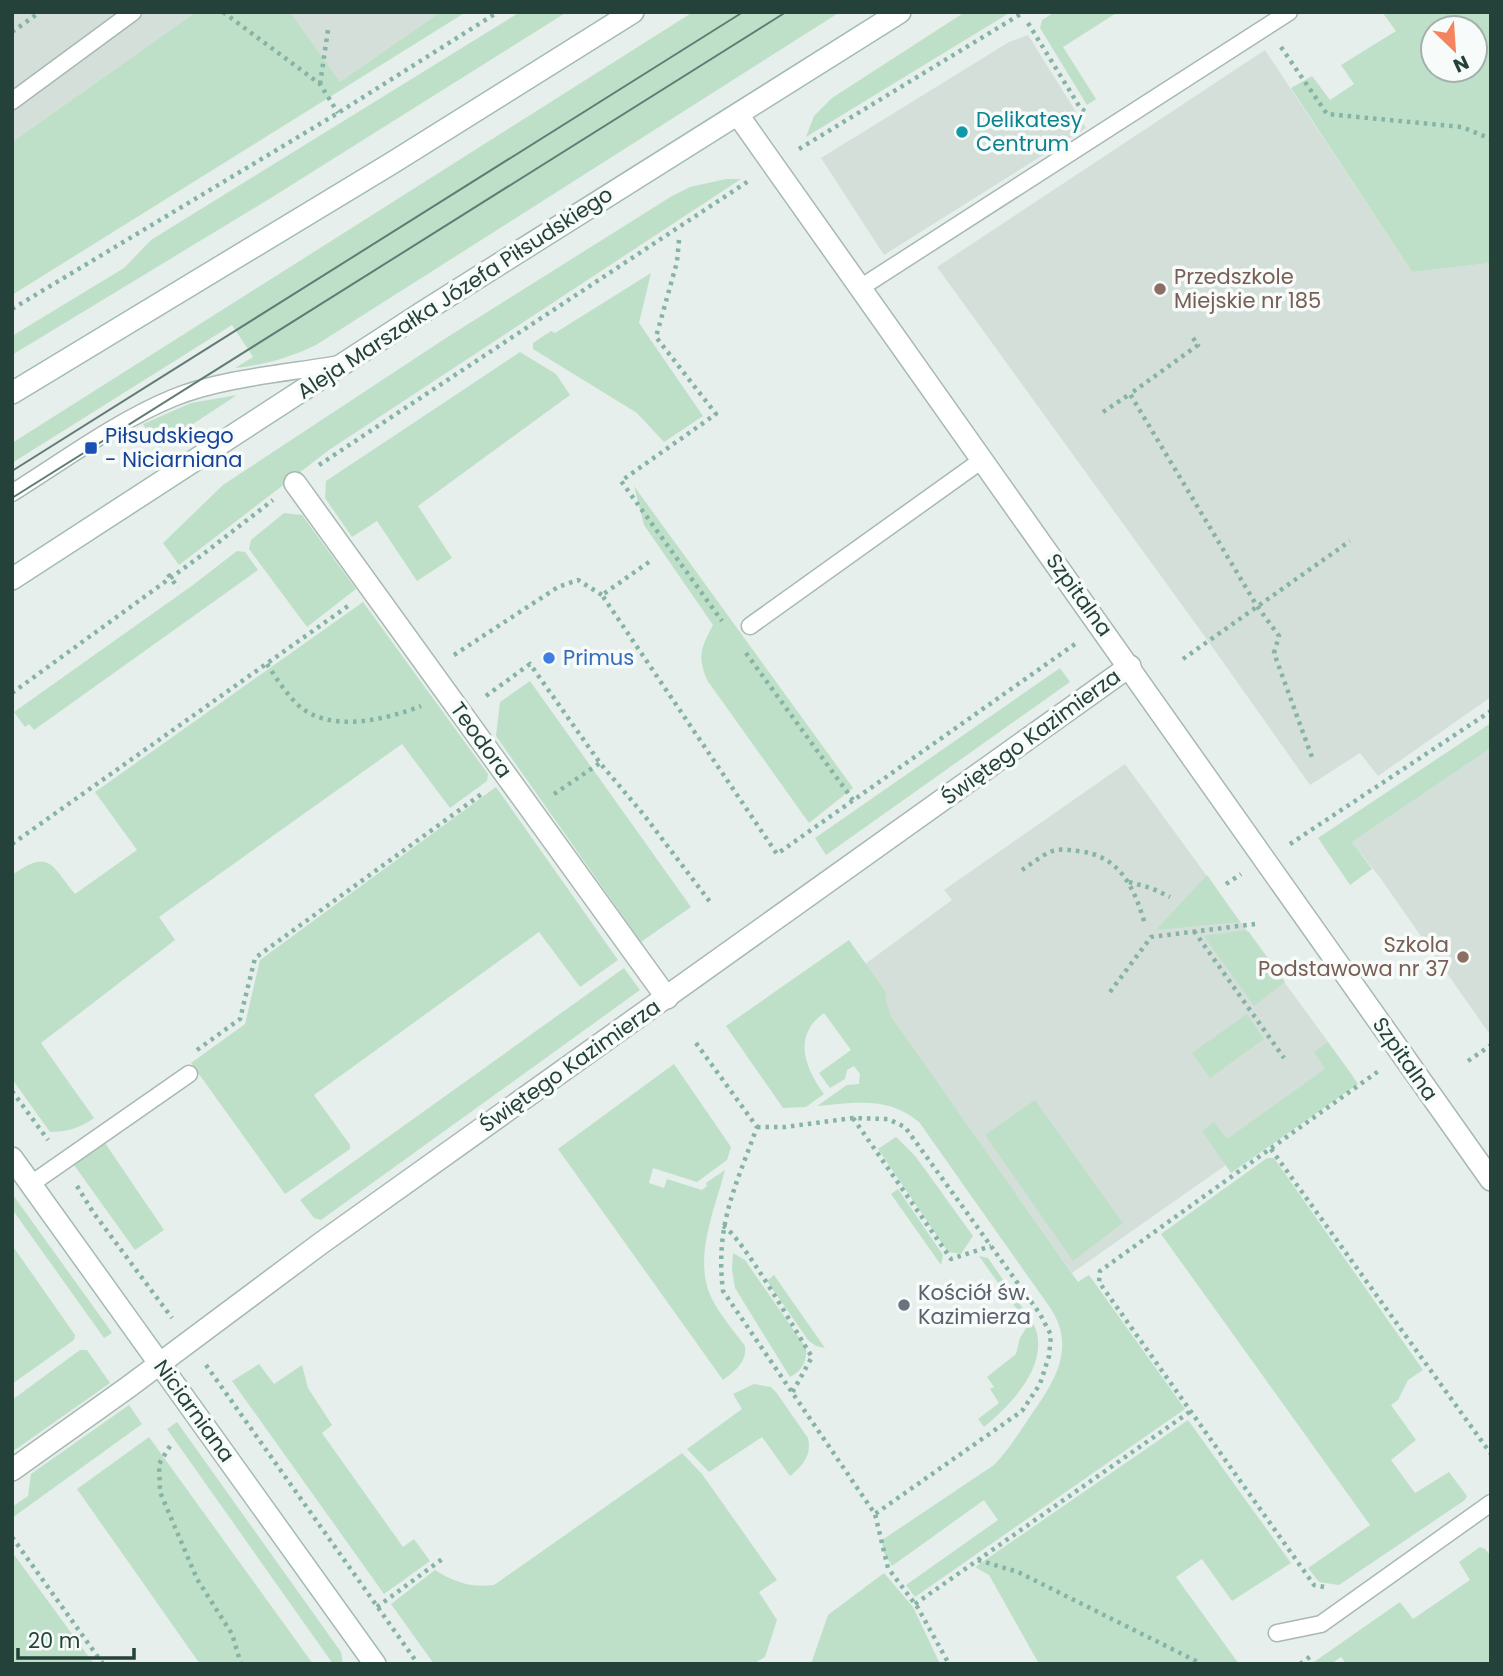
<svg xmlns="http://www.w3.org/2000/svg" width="1503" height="1676" font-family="Poppins,sans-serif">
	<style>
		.built { fill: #d4dfda }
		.green { fill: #bfe0c8; fill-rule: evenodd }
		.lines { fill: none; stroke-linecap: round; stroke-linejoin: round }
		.lane-casing { stroke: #a8b8b2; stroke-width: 19 }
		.street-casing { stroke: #a8b8b2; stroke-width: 24 }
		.secondary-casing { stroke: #a4bbb3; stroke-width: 24 }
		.path { stroke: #86b3a5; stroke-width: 4.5; stroke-dasharray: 3.5 5; stroke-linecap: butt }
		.lane { stroke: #fff; stroke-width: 16 }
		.street { stroke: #fff; stroke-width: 21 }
		.secondary { stroke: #fff; stroke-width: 21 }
		.tram { stroke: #5f7d75; stroke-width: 2 }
		.culture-dot { fill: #0f9aa8; stroke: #f7fbf9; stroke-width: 2.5 }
		.education-dot { fill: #8d6e63; stroke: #f7fbf9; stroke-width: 2.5 }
		.transit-dot { fill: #1a4fb4; stroke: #f7fbf9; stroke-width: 2.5 }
		.shop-dot { fill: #3f7fe0; stroke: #f7fbf9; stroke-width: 2.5 }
		.worship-dot { fill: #6b7280; stroke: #f7fbf9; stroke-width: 2.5 }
		.labels { text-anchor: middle; stroke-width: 7; stroke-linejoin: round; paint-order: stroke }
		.culture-label { font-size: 21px; fill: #0d838f; stroke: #f7fbf9; text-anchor: start }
		.education-label { font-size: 21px; fill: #785e54; stroke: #f7fbf9; text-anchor: start }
		.street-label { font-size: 21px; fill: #24423a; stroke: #f7fbf9 }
		.transit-label { font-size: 21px; fill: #164399; stroke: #f7fbf9; text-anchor: start }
		.shop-label { font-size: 21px; fill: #366cbe; stroke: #f7fbf9; text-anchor: start }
		.worship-label { font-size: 21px; fill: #5b616d; stroke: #f7fbf9; text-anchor: start }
	</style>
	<rect width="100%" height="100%" fill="#e6efeb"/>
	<g class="built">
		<path d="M12,12H196L12,142Z"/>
		<path d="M276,12H449L335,91Z"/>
		<path d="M1028,35L1086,128L884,255L821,158L1009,42Z"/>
		<path d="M1265,50L1412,272L1491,263V697L1378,776L1360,753L1310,785L1208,641L937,267Z"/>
		<path d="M1491,748V1036L1381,879L1352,842Z"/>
		<path d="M1125,764L1353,1076L1072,1273L857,970L952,900L944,890Z"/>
	</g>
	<g class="green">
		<path d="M196,12H290L340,82L441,12H466L12,295V142Z"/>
		<path d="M520,12H567L274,196L12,355V336L124,268L151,240Z"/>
		<path d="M693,12H840L316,345C289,358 264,365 235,368L253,357L232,325L12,463V443Z"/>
		<path d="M965,12H1011L806,137L814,116L832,98Z"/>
		<path d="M1055,12H1118L1063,47L1096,99L1087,105L1040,28L1042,20Z"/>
		<path d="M1382,12H1491V263L1412,272L1291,88L1312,76L1330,100L1354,84L1341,65L1396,31ZM1433,28H1475V70H1433Z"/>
		<path d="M726,179H741L329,450L179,565L163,543L223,485L446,338L672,196L690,187Z"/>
		<path d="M651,273L639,323L703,416L664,442L637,413L533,349V343L551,331L555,333Z"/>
		<path d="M520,352L556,374L570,395L418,506L452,558L417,581L377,521L352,537L325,498L326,481Z"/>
		<path d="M237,395L158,447L143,424L191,403Z"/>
		<path d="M634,486L853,788L809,823L707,680C697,655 701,648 713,625L644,525Z"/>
		<path d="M284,513L302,515L356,589L307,627L249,549L251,540Z"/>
		<path d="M237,551L245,552L258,570L34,730L29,724L25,727L14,712L193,585Z"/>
		<path d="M363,602L488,774L487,781L450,808L402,744L159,917L175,940L41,1043L94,1118C80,1128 67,1132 50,1132L12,1079V875C50,848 51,865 75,894L137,850L95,792Z"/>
		<path d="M1060,668L1070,682L826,855L815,838Z"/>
		<path d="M530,681L691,907L641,942L496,736L500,702Z"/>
		<path d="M1491,723V748L1352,842L1372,869L1350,885L1318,838Z"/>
		<path d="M496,787L618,960L580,987L539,932L314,1095L350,1145V1149L285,1194L191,1063L245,1024L260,960Z"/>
		<path d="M1207,875L1240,922L1156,930Z"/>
		<path d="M1245,930L1249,932L1285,982L1254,1006L1204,936Z"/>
		<path d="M849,940L885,991L887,1005L892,1018L1078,1282L1089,1275L1185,1409L915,1597L906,1585L998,1520L984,1500L892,1566L883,1551L882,1540L994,1465C1007,1452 1017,1436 1027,1421C1051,1386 1078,1351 1051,1309L919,1122C887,1096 856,1103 817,1106L847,1085L859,1084L860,1074L854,1066L847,1070L845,1079L830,1088L819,1073L851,1050L824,1013C792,1036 805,1068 824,1094L806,1107L783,1108L726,1026Z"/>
		<path d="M624,968L640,990L321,1220L314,1218L300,1200Z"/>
		<path d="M1247,1014L1264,1039L1210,1078L1192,1053Z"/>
		<path d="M1328,1042L1358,1084L1231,1173L1202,1131L1214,1122L1227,1139L1325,1069L1314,1052Z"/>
		<path d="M674,1064L731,1147L727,1160L697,1182L653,1168L649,1183L664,1188L667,1179L702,1190L707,1186L706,1183L725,1170C715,1209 693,1258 711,1297C719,1314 734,1331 745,1346C747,1363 734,1371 723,1380L558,1149Z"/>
		<path d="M1035,1100L1123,1223L1073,1261L985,1135Z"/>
		<path d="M896,1137L916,1157L973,1236L961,1254L948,1252L878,1149Z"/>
		<path d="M105,1143L164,1230L135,1250L74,1165Z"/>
		<path d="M1267,1158H1274L1423,1370L1408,1380L1398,1400L1391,1405L1416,1440L1391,1460L1415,1493L1449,1472L1467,1496L1465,1500L1339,1585L1319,1582L1308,1568L1370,1525L1161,1234Z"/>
		<path d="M898,1189L943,1255L941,1265L891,1194Z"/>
		<path d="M13,1195L108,1327L112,1333L104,1338L12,1209Z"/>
		<path d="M12,1245L75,1335L74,1340L12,1384Z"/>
		<path d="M733,1253L745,1260L806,1348C807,1362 802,1371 790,1377L735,1288L732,1270Z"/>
		<path d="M979,1256L988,1258L1033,1323C1053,1362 1011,1405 984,1427L978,1419L999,1403L990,1389L994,1387L987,1377L1016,1354L1020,1338L1028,1325Z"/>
		<path d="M774,1275L825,1348L816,1346L808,1340L767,1281Z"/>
		<path d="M80,1350H87L110,1383L12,1452V1400Z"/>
		<path d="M259,1364L274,1384L302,1365L308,1388L332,1425L322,1433L403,1547L414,1539L430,1561L384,1594L232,1381Z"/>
		<path d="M754,1384L771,1387L776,1392L808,1438C812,1455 803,1466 790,1476L762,1437L709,1472L687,1449L742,1409L733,1394Z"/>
		<path d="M129,1405L142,1424L12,1518V1507L28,1496L31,1474Z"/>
		<path d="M1188,1420L1291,1563L1232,1601L1202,1559L1176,1577L1239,1664H1039L989,1575L975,1567Z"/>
		<path d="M177,1422L341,1652L343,1664H333L167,1429Z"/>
		<path d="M149,1437L313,1664H200L77,1489Z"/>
		<path d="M682,1453L702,1474L777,1580L759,1592L777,1620L765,1657L753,1664H434L391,1604L435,1570C454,1582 471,1588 494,1585Z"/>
		<path d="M1480,1547L1485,1549L1491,1556V1664H1346L1341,1657L1331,1664H1311L1400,1602L1413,1619L1470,1580L1459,1562Z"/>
		<path d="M12,1552L94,1664H12Z"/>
		<path d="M884,1573L913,1607L940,1664H811L828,1615Z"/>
	</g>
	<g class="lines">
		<g class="lane-casing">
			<g id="lane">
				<path d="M12,101L133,12"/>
				<path d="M860,288L1289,12"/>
				<path d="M12,493C63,461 117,421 173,398C222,378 288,373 340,364"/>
				<path d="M750,626L982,460"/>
				<path d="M31,1184L189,1074"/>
				<path d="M1277,1633L1321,1624L1491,1503"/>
			</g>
		</g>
		<g class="street-casing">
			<g id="street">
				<path d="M738,115L1491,1180"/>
				<path d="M295,483L667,998"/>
				<path d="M12,1470L127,1388L320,1244L1130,666"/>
			</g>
		</g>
		<g class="secondary-casing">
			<g id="secondary">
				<path d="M12,393L392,163L633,12"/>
				<path d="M12,579L423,312L900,12"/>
				<path d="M12,1158L375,1664"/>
			</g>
		</g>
		<g class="path">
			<path d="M223,12L320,84L338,113"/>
			<path d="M1028,23L1081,109L1087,112"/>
			<path d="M12,32L40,12"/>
			<path d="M1281,47L1327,114L1462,127L1491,139"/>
			<path d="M320,84L328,30"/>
			<path d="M799,149L1024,12"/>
			<path d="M679,240L677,262L656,337L716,414L621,481L722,621"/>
			<path d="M12,309L338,113L498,12"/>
			<path d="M1193,338L1198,345L1130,394L1257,606L1279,636L1274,653L1313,760"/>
			<path d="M1103,412L1130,394"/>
			<path d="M319,465L750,180"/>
			<path d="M649,562L602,595L777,854L1075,644"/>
			<path d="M168,574L178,588"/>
			<path d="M746,653L853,800"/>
			<path d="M454,655L558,587L578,580L602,595"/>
			<path d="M1183,659L1350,541"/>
			<path d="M267,664C276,678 285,692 297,704C328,734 385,720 421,706"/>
			<path d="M12,693L202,555L273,500"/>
			<path d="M486,696L530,664L600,763L644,815L710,902"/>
			<path d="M554,794L600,763"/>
			<path d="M12,844L348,606"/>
			<path d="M1290,844L1491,711"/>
			<path d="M1022,870C1031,864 1041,856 1050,852C1059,848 1069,850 1078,851C1121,856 1134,888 1145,924"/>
			<path d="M1129,882L1151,888L1170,897"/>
			<path d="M1226,884L1241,874"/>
			<path d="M1194,931L1284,1058"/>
			<path d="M1110,992L1151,937L1255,924"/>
			<path d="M696,1043L757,1127C735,1188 715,1225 723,1291L875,1514L888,1568L918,1608L949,1664"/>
			<path d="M197,1050L240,1019L255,958L483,793"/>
			<path d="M1468,1061L1491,1045"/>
			<path d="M12,1091L48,1140"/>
			<path d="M853,1118L951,1259L991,1246"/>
			<path d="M757,1127H785L853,1118L888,1119L905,1127L1040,1314L1051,1335L1049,1356L1040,1384L1022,1411L875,1514"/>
			<path d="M1271,1149L1491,1454"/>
			<path d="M77,1186L93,1212L172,1318"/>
			<path d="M723,1226C742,1236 796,1332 812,1357L792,1393"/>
			<path d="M206,1365L418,1664"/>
			<path d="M170,1446L159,1464L160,1492L197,1579L232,1634L241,1664"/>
			<path d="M12,1537L103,1664"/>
			<path d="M978,1560L1018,1572L1202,1664"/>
			<path d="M1324,1587L1314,1585L1099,1282L1100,1271L1380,1070"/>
			<path d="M915,1604L1191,1411"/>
			<path d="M377,1607L445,1557"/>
			<path d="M1300,1664L1311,1656"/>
		</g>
		<use href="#lane" class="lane"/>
		<use href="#street" class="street"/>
		<use href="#secondary" class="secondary"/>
		<g class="tram">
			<path d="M12,471L743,12"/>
			<path d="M12,498L786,12"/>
		</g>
	</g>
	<circle class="culture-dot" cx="962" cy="132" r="7"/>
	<g class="education-dot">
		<circle cx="1160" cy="289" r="7"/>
		<circle cx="1463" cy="957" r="7"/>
	</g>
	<rect class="transit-dot" x="84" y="441" width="14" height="14" rx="3.5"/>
	<circle class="shop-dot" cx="549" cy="658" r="7"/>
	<circle class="worship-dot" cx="904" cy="1305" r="7"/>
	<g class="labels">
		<g class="culture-label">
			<text x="976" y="127">Delikatesy<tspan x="976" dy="24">Centrum</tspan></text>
		</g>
		<g class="education-label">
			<text x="1174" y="284">Przedszkole<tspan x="1174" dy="24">Miejskie nr 185</tspan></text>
			<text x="1449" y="952" text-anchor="end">Szkola<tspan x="1449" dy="24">Podstawowa nr 37</tspan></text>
		</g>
		<g class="street-label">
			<text transform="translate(455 293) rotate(-33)" y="7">Aleja Marszałka Józefa Piłsudskiego</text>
			<text transform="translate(1079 595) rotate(54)" y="7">Szpitalna</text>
			<text transform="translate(1031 737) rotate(-36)" y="7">Świętego Kazimierza</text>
			<text transform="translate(481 740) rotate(54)" y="7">Teodora</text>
			<text transform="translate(1405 1059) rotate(55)" y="7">Szpitalna</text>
			<text transform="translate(570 1066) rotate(-35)" y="7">Świętego Kazimierza</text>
			<text transform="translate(194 1411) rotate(54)" y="7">Niciarniana</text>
		</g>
		<g class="transit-label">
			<text x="105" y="443">Piłsudskiego<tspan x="105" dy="24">- Niciarniana</tspan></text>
		</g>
		<g class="shop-label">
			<text x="563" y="665">Primus</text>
		</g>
		<g class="worship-label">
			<text x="918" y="1300">Kościół św.<tspan x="918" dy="24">Kazimierza</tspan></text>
		</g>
	</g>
	<rect width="1503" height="1676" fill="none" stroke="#24423a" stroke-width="28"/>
	<g transform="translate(1454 49) rotate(155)"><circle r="33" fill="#f7fbf9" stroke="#a3b1ad" stroke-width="2"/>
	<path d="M0-5L12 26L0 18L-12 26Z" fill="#f4845f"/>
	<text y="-10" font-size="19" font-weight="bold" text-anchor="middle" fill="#24423a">N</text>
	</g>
	<path d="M18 1648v10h116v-10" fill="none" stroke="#24423a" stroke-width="3.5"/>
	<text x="28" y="1648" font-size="21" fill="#24423a" stroke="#f7fbf9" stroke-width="5" paint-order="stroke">20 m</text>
</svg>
